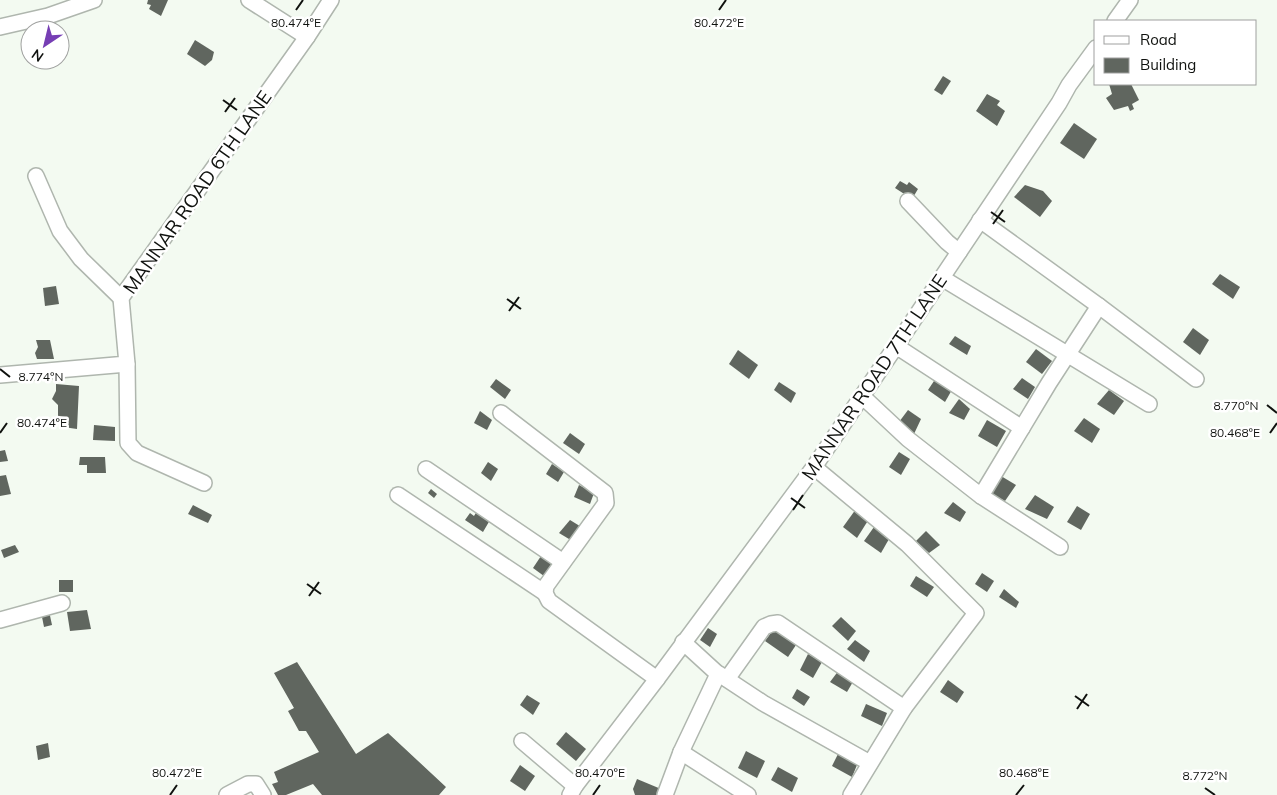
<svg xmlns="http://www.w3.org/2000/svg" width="1277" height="795" font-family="Mulish,sans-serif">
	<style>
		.building { fill: #60665f }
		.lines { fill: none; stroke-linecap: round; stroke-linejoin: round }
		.minor-casing { stroke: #afb6ae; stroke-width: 18 }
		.minor { stroke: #fff; stroke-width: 15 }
		.ticks { fill: none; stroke: #10120f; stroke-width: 2 }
		.labels { text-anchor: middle; stroke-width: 5; stroke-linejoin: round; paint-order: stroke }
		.street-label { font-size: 19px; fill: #10120f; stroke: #fff }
		.ticks-label { font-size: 12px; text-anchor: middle; fill: #10120f; stroke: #fff; stroke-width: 5; stroke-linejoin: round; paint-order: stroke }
	</style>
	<rect width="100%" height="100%" fill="#f3faf1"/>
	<g class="building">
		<path d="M148,0H168L161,16L149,9L151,5L147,4Z"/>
		<path d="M195,40L214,52L212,60L205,66L187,54Z"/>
		<path d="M943,76L951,81L942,95L934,90Z"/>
		<path d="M1109,84H1131L1139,100L1132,104L1134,109L1130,111L1128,106L1114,110L1106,98L1112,94Z"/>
		<path d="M987,94L1000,101L997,105L1005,111L997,126L976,111Z"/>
		<path d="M1074,123L1097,139L1084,159L1060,143Z"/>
		<path d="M900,181L907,185L909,182L918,189L912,199L895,188Z"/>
		<path d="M1025,185L1043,191L1052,201L1040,217L1014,197Z"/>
		<path d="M1220,274L1240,287L1233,299L1212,284Z"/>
		<path d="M56,286L59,304L45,306L43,288Z"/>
		<path d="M1193,328L1209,340L1200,355L1183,342Z"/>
		<path d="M955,336L971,346L967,355L949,344Z"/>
		<path d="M36,340H50L54,359H37L35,353L38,347Z"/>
		<path d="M1036,349L1052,361L1042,374L1026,362Z"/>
		<path d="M738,350L758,365L749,379L729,364Z"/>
		<path d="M936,378L953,388L945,402L928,390Z"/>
		<path d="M1022,378L1035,387L1028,399L1013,389Z"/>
		<path d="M496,379L511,390L505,399L490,387Z"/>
		<path d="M779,382L796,393L791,403L774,390Z"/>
		<path d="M56,384L79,386L77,429L63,427L65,417L58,416V405L52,399L56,391Z"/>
		<path d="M1109,390L1124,401L1114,415L1097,404Z"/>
		<path d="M959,399L970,409L964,420L949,413Z"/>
		<path d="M908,410L921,419L914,434L899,422Z"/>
		<path d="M480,411L492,420L487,430L474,423Z"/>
		<path d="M1084,418L1100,429L1092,443L1074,431Z"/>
		<path d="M987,420L1006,431L997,447L978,436Z"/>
		<path d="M94,425L115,427V441L93,440Z"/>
		<path d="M570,433L585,444L579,454L563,443Z"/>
		<path d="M5,450L8,461L0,462V451Z"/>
		<path d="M899,452L910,459L901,475L889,467Z"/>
		<path d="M80,457H105L106,473H87V465H79Z"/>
		<path d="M488,462L498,469L491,481L481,473Z"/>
		<path d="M552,464L564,472L558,482L546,474Z"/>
		<path d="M6,475L11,494L0,496V476Z"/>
		<path d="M1001,476L1016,485L1005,501L991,494Z"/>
		<path d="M579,485L594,493L590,504L574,497Z"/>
		<path d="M431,489L437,494L434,498L428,493Z"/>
		<path d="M1035,495L1054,507L1047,519L1025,509Z"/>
		<path d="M953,502L966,512L960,522L944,513Z"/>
		<path d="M193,505L212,515L208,523L188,514Z"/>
		<path d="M1077,506L1090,514L1081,530L1067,522Z"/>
		<path d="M856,509L869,519L857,538L843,527Z"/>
		<path d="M477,511L490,520L483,532L465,520L470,513L474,516Z"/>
		<path d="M570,520L583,528L574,542L559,533Z"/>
		<path d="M874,527L889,539L881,553L864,541Z"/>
		<path d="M926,531L940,545L929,553L916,541Z"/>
		<path d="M15,545L19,552L4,558L1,550Z"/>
		<path d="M541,556L556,565L548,579L533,568Z"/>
		<path d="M982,573L994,581L987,592L975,584Z"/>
		<path d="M916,576L934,587L927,597L910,586Z"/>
		<rect x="59" y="580" width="14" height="12"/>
		<path d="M1004,589L1019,602L1016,608L999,597Z"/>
		<path d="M87,610L91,629L70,631L67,612Z"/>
		<path d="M49,611L52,625L44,627L41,612Z"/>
		<path d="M841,617L856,631L848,641L832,626Z"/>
		<path d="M776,626L798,642L788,657L765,641Z"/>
		<path d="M708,628L717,634L710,647L700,640Z"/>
		<path d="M855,640L870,651L864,662L847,649Z"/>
		<path d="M808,654L822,662L813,678L800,670Z"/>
		<path d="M297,662L356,754L388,733L446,787L439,795H322L313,784L286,795H278L272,784L278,782L274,772L319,752L306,731H299L288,711L294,708L274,673Z"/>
		<path d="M839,670L854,680L847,692L830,682Z"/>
		<path d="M948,680L964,692L957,703L940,692Z"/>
		<path d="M797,689L810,697L804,706L792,698Z"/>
		<path d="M527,695L540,703L533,715L520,705Z"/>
		<path d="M866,704L887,713L882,726L861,716Z"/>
		<path d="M566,732L586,749L576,761L556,744Z"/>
		<path d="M48,743L50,757L38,760L36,746Z"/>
		<path d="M746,751L765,761L757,778L738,768Z"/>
		<path d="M838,754L857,765L852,777L832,766Z"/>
		<path d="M520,765L535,776L525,791L510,781Z"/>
		<path d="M778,767L798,778L792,792L771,780Z"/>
		<path d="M637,779L661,789L659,795H635L633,789Z"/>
	</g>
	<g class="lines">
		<g class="minor-casing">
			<g id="minor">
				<path d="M249,0L307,37"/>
				<path d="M1115,21L1130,0"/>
				<path d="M0,27L48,16L94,0"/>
				<path d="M36,176L60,231L81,259L121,298"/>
				<path d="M908,201L947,242L959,252"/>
				<path d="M980,220L1099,306L1196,379"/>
				<path d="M942,278L1149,404"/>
				<path d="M896,346L1022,428"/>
				<path d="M127,364L128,443L137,453L204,483"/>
				<path d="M0,375L127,364L121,298L307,37L331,0"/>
				<path d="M862,396L908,439L981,496L1060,547"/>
				<path d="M501,413L605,493L606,503L546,586L545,593L549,601L657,679"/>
				<path d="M814,467L907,544L976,613L904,708L851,795"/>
				<path d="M426,469L563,562"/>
				<path d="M398,495L545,593"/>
				<path d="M981,496L1049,383L1099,306"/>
				<path d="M0,620L62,603"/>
				<path d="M719,674L763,703L870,763"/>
				<path d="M727,679L764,627L771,624L778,623L904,708"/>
				<path d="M522,741L575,786"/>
				<path d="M681,752L748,795"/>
				<path d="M227,795L248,784H256L263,795"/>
				<path d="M570,795L575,786L657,679L814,467L896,346L1059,103L1069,85L1096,48"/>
				<path d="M665,795L681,752L718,674L683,642"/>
			</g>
		</g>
		<use href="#minor" class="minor"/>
	</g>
	<path class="ticks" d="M296,10L303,0M719,10L726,0M223,100L237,110M225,112L235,98M991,212L1005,222M993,224L1003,210M507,299L521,309M509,311L519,297M0,369L10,377M1267,405L1277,413M0,433L7,423M1270,433L1277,423M791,498L805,508M793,510L803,495M307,584L321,594M309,596L319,582M1075,696L1089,706M1077,709L1087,694M1205,788L1215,795M170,795L177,785M593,795L600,785M1016,795L1024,785"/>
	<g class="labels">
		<g class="street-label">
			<text transform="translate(197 192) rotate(-55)" y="7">MANNAR ROAD 6TH LANE</text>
			<text transform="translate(874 377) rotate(-56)" y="7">MANNAR ROAD 7TH LANE</text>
		</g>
	</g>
	<g class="ticks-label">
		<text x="296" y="27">80.474°E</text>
		<text x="719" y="27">80.472°E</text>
		<text x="41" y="381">8.774°N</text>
		<text x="1236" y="410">8.770°N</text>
		<text x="42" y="427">80.474°E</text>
		<text x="1235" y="437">80.468°E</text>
		<text x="177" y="777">80.472°E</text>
		<text x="600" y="777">80.470°E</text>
		<text x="1024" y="777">80.468°E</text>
		<text x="1205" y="780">8.772°N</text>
	</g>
	<rect x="1094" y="20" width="162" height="65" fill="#ffffff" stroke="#9fa09f"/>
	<rect x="1104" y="36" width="25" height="8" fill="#ffffff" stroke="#9fa09f"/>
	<text x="1140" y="45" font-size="15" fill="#10120f">Road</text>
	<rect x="1104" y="58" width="25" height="15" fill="#60665f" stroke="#9fa09f"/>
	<text x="1140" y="70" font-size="15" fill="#10120f">Building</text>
	<g transform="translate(45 45) rotate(215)"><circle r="24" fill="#ffffff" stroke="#9fa09f"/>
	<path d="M0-4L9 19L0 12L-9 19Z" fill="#763eb4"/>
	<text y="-8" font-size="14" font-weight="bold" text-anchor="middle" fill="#10120f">N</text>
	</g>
</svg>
